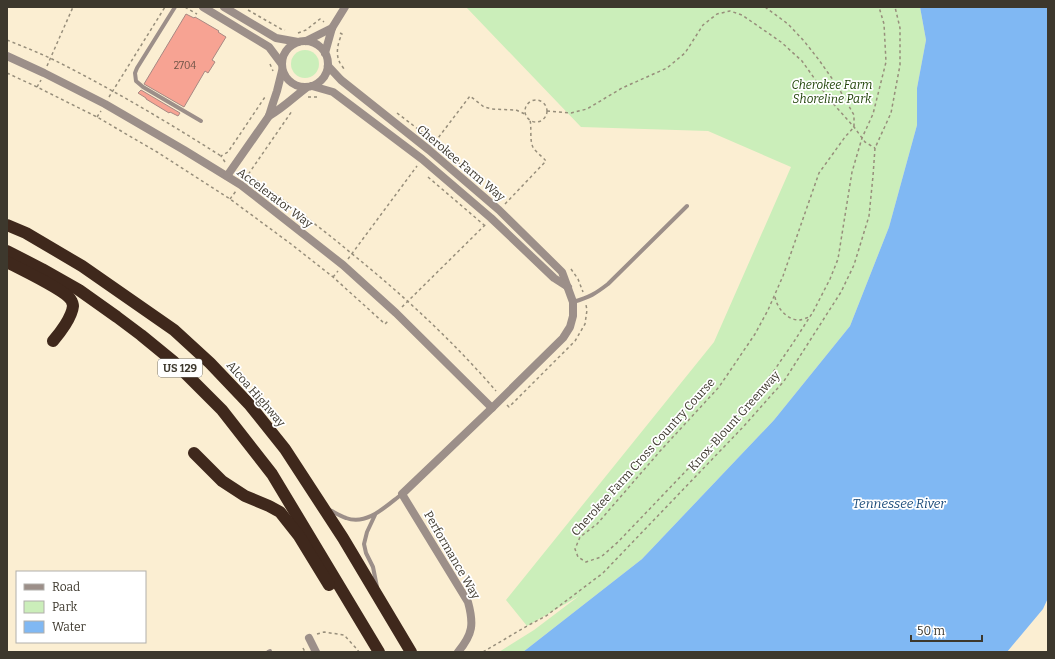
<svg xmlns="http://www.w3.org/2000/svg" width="1055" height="659" font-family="Bitter,serif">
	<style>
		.green { fill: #cbeeba }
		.water { fill: #80b8f3 }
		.building { fill: #f7a393; stroke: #a88983 }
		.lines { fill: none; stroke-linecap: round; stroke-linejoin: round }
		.path { stroke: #978e7b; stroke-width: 1.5; stroke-dasharray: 3 3; stroke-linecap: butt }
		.lane { stroke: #9c8f89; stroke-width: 4 }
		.street { stroke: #9c8f89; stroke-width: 8 }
		.highway { stroke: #3f281c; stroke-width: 12 }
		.labels { text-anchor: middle; stroke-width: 3.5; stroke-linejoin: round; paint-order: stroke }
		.number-label { font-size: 10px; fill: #6c5346 }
		.shield { fill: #fff; stroke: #77746c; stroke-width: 1 }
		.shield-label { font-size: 11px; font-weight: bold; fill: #3d382d }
		.park-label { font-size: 12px; font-style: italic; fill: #214408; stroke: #fff }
		.street-label { font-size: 12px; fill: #3d382d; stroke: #fff }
		.water-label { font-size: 13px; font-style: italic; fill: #184978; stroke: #fff }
	</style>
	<rect width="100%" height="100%" fill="#fbeed2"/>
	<g class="green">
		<path d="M466,7H920L926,40L917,88V125L889,227L850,326L774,420L642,559L523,652H499L534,630L579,596L527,626L506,600L714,342L791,167L708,131L581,127Z"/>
		<circle cx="305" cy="64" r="14"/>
	</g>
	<path class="water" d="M920,7H1048V598L1043,609L1007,652H523L642,559L774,420L850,326L889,227L917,125V88L926,40Z"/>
	<g class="building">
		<path d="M186,14L194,18L195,17L219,31L218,32L226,37L212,60L215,62L208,73L205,71L184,107L144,84Z"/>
		<path d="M141,90L180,113L178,116L170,112L169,113L146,99V98L138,93Z"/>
	</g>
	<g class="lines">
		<g class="path">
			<path d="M185,7L197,14"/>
			<path d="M765,7L788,24L804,41L819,60L838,87L854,115V127L845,137L819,173L783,276L768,310L755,334L719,387L661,450L597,524L580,537L575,549L578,557L586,562L601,557L618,542L705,451L752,398L771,375L793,343L813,312L830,279L838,259L852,172L862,138L873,114L886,62L884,24L879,7"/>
			<path d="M248,10L281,29L285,30"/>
			<path d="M298,33L306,30L320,19L324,22"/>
			<path d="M340,33L342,34C338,42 335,54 340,63C341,65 344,68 345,71"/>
			<path d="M7,40C22,46 37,52 52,59C110,88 166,121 221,156"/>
			<path d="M270,64L273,71"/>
			<path d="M47,66L73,7"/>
			<path d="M7,73L37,87L97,117L157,152L230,199L291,244L333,277L385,324L389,320"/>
			<path d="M37,87L41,80"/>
			<path d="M109,97L165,7"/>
			<path d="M308,97H317"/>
			<circle cx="536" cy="111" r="11"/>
			<path d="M547,111L571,113L587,109L622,88L667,68L685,53L703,25L717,14L730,11L742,15L781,42L802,61L829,99L854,127L865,142L875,148"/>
			<path d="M397,113L435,142L472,174"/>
			<path d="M97,117L101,111"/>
			<path d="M435,142L470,96L484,107L492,109L516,110L525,114"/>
			<path d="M225,162L221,156L228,152L265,97"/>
			<path d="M241,172L255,179C287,203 320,227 351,253C403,295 453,341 496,391"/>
			<path d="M428,177L484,225"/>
			<path d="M245,179L292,111"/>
			<path d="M230,199L236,191"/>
			<path d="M505,204L546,161C543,157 538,154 534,149C529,142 532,129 530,120"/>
			<path d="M348,259L417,166"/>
			<path d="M571,269L578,279L583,292"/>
			<path d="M333,277L338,271"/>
			<path d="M775,297C777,308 787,320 799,320C802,320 806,318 809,317"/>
			<path d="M402,307L486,224"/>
			<path d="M507,405L509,407L575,341L585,324L587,310L586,305"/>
			<path d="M317,634L324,632L344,635L355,647L359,652"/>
			<path d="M303,648L305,652"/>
			<path d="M483,652L527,626L546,616L603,573L744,426L784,381L841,292L854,265L869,216L873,176L875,148L891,113L900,65V28L895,7"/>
		</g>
		<g class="lane">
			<path d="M175,7L137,68L135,73L136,81L143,87L201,121"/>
			<path d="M573,302C590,297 595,294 608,284L687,206"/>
			<path d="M328,509C334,512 340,516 346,518C367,526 386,506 402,494"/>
			<path d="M375,515L367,532L364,544L366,553L373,567L377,587"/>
			<path d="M268,652L270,651"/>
		</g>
		<g class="street">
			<path d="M203,7L269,47L281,63"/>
			<path d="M224,7L276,38L298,42"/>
			<circle cx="305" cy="64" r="23"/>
			<path d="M306,41L332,28"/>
			<path d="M325,53L332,28L345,7"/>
			<path d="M7,56L44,73L105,104L184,150L241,185L343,265L396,313L492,408"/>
			<path d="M328,66L341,80L429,150L499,210L562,272L573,302V316L570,327L563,338L492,408L402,494L468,602C474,624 473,634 458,652"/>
			<path d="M312,86L333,92L422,159L491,218L554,278L568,287"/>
			<path d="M269,116C283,108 294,97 306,88"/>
			<path d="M227,176L269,116L273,103L277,91L282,71"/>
			<path d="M309,638L316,652"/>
		</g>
		<g class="highway">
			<path d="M7,225L26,233L82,266L174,330L210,363L249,404L285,449L343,538L411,652"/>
			<path d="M7,251L42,269L79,290L117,317L141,335L174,362L222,410L272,474L379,652"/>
			<path d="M7,262C20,269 65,290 71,300C72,301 73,305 73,306C72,317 60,333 53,341"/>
			<path d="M194,453L222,481L245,496L269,506L280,512L299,536L329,585"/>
		</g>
	</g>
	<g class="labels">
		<g class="number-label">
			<text x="185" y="69">2704</text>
		</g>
		<rect class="shield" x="158" y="359" width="44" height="18" rx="3"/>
		<g class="shield-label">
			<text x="180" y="372">US 129</text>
		</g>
		<g class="park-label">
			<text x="832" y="89">Cherokee Farm<tspan x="832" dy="14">Shoreline Park</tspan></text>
		</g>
		<g class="street-label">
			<text transform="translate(461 163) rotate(40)" y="4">Cherokee Farm Way</text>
			<text transform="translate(275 198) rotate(37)" y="4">Accelerator Way</text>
			<text transform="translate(256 394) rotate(49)" y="4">Alcoa Highway</text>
			<text transform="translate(734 421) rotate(-48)" y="4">Knox-Blount Greenway</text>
			<text transform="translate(643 457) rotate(-48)" y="4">Cherokee Farm Cross Country Course</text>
			<text transform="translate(452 555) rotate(60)" y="4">Performance Way</text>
		</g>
		<g class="water-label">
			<text x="899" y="508">Tennessee River</text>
		</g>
	</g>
	<rect width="1055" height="659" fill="none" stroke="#3d382d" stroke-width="16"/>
	<rect x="16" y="571" width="130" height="72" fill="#ffffff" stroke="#b1afab"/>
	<rect x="24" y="584" width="20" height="6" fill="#9c8f89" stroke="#b1afab"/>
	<text x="52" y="591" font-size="12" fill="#3d382d">Road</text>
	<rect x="24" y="601" width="20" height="12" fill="#cbeeba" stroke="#b1afab"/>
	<text x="52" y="611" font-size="12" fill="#3d382d">Park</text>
	<rect x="24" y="621" width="20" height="12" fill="#80b8f3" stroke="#b1afab"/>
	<text x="52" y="631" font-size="12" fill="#3d382d">Water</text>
	<path d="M911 635v6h71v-6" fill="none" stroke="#3d382d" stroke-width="2"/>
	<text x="917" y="635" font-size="12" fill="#3d382d" stroke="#ffffff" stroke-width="3" paint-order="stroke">50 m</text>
</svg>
